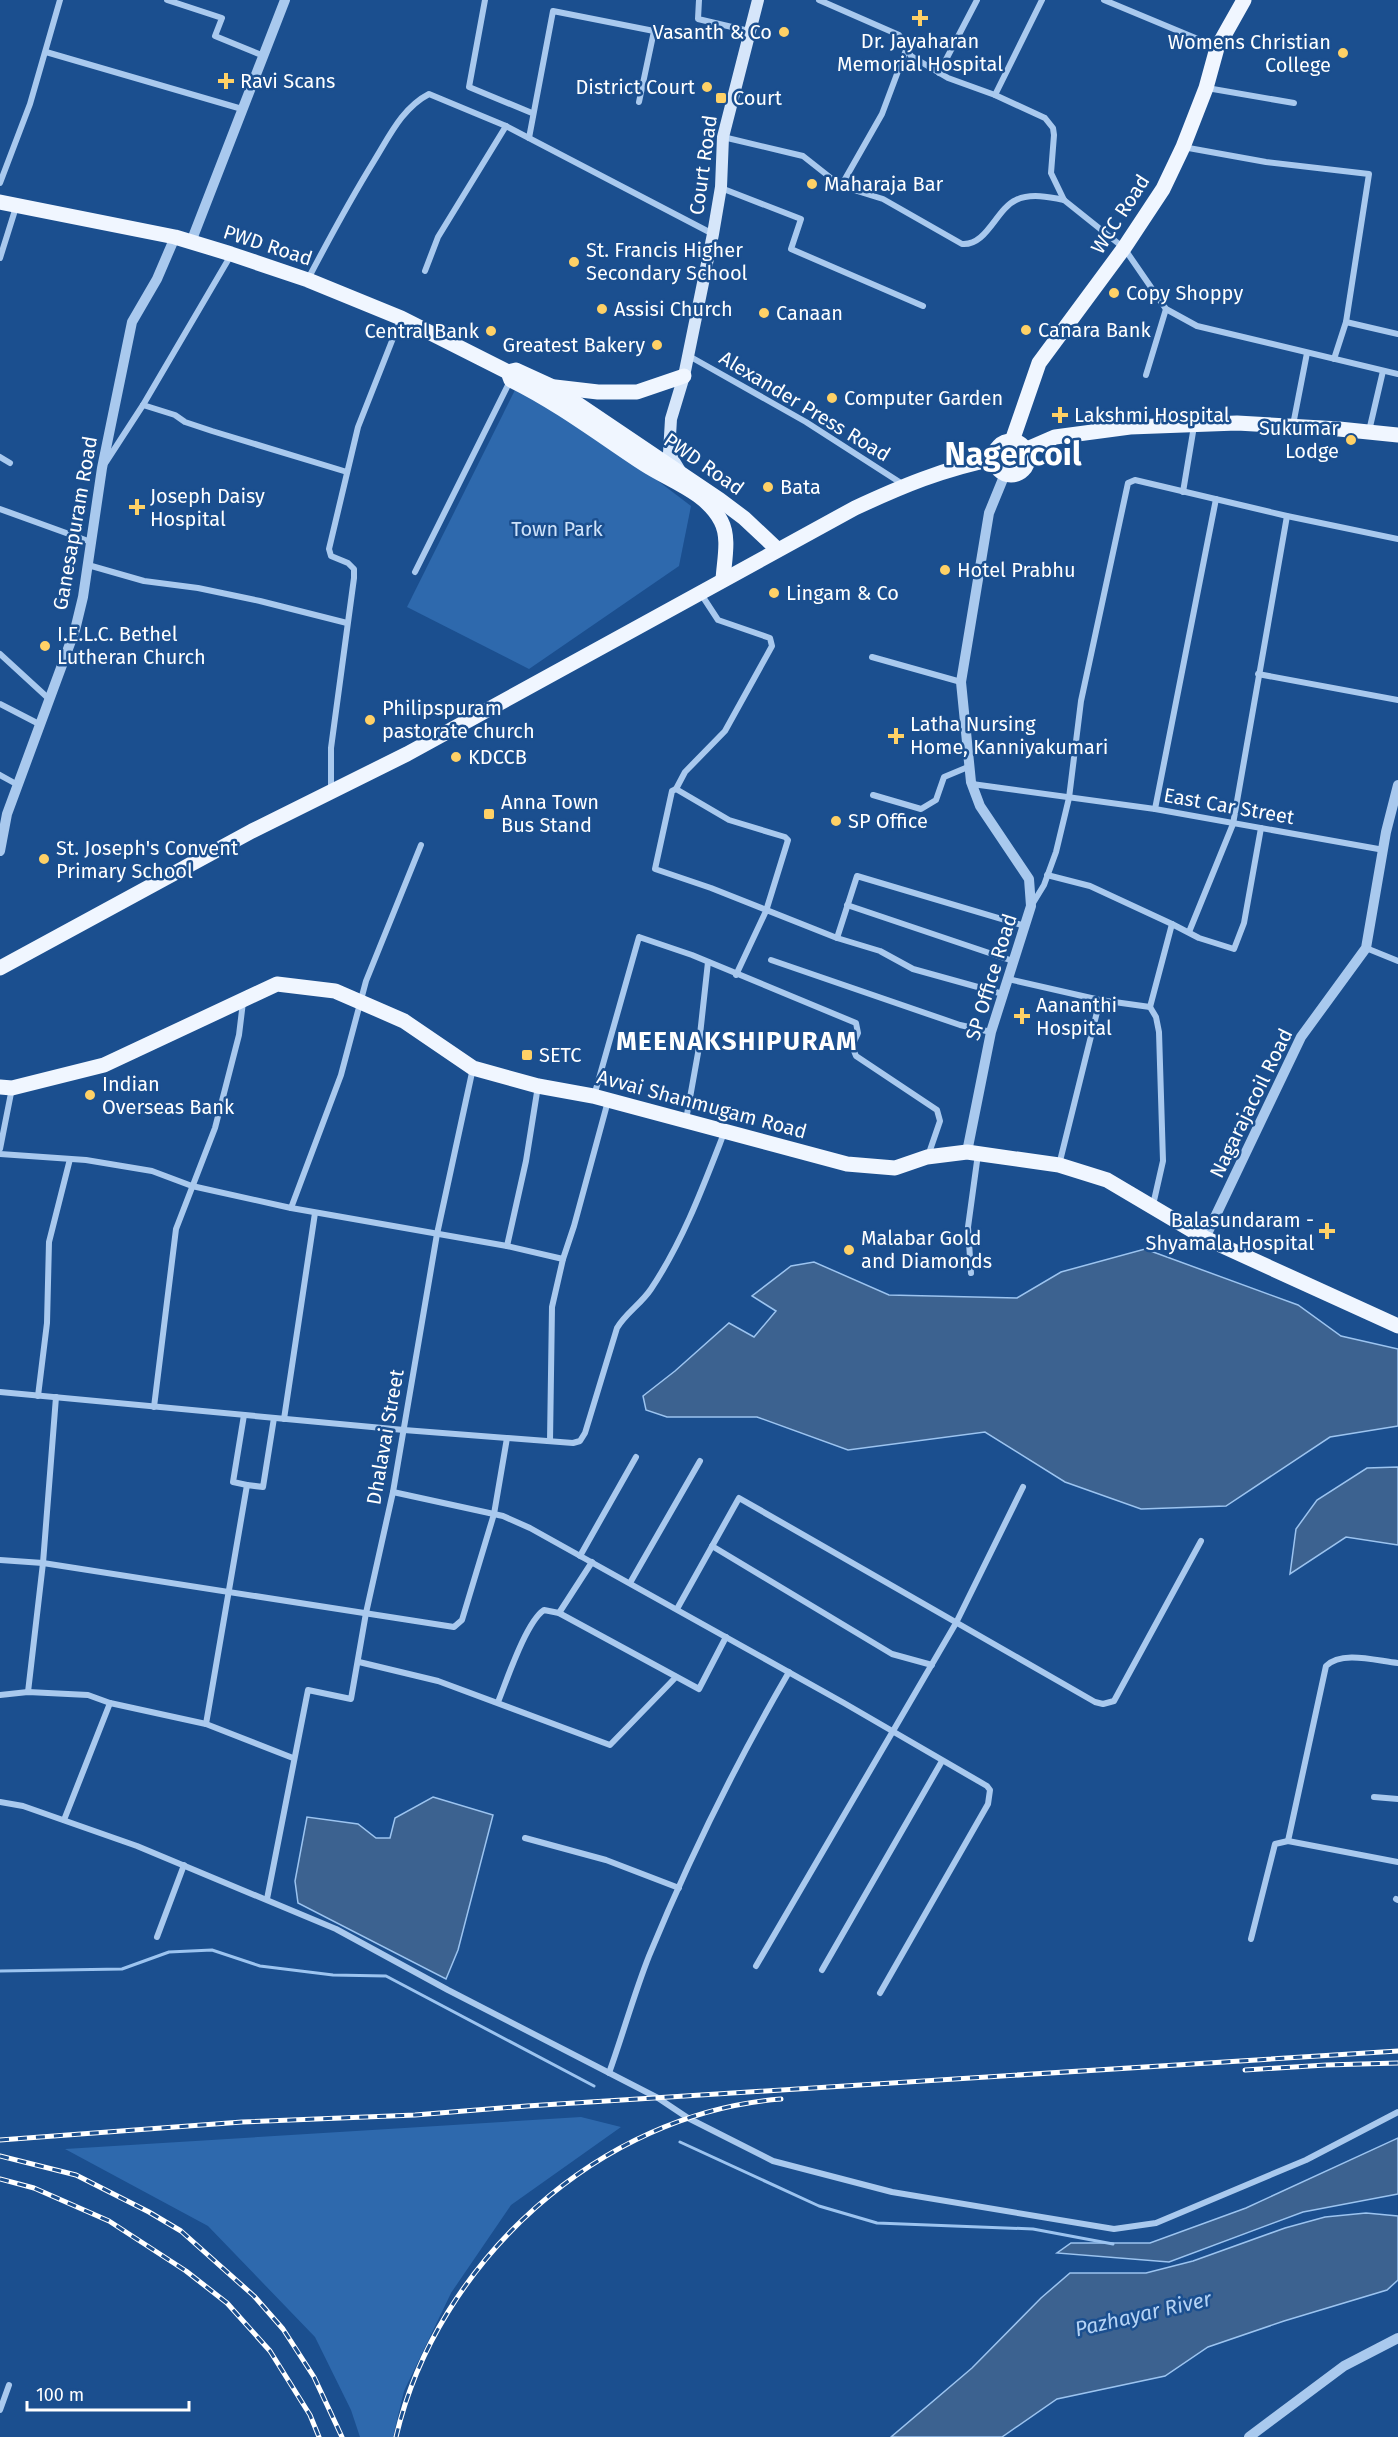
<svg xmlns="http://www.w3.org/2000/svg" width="1398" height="2437" font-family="'Fira Sans',sans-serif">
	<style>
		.green { fill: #2e69ad }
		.water { fill: #3c6290; stroke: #9cc4f0; stroke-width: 1.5 }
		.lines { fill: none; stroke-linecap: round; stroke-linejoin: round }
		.stream { stroke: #9cc4f0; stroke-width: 3 }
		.minor { stroke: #a9c9ee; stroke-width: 6 }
		.tertiary { stroke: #a9c9ee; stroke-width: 10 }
		.secondary { stroke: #d6e6fa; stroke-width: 12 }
		.primary { stroke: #f0f6ff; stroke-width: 15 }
		.rail-casing { stroke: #fff; stroke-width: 5 }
		.rail { stroke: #1b4f8f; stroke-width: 3; stroke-dasharray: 9; stroke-linecap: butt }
		.poi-dot { fill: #ffd166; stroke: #1b4f8f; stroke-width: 2 }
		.labels { text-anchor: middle; stroke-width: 5; stroke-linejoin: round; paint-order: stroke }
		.poi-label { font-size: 20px; fill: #fff; stroke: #1b4f8f; text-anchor: start }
		.street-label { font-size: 20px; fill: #fff; stroke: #1b4f8f }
		.park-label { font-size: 20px; fill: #cfe3fa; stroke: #1b4f8f }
		.water-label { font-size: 21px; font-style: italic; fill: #b5d3f5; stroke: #1b4f8f }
		.district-label { font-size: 26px; font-weight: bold; letter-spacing: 1.5px; fill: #fff; stroke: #1b4f8f }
		.town-label { font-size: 32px; font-weight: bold; fill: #fff; stroke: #1b4f8f }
	</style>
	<rect width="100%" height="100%" fill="#1b4f8f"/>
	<g class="green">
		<path d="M516,388L570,414L691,506L679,566L529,669L407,607Z"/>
		<path d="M581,2117L621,2127L511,2205L451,2293L404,2391L393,2437H360L351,2410L315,2337L208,2226L65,2149Z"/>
	</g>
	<g class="water">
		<path d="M1145,1249L1298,1305L1341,1336L1398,1349V1426L1330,1437L1226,1506L1141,1509L1065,1482L985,1432L848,1450L757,1417H667L646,1410L643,1396L675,1371L729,1323L754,1337L776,1311L752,1296L791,1266L814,1262L889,1295L1017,1298L1061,1272Z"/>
		<path d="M1398,1467V1545L1346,1537L1290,1574L1296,1529L1317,1500L1367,1468Z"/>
		<path d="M433,1797L493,1815L458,1950L446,1979L298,1903L295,1881L307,1817L358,1824L376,1838H390L395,1818Z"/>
		<path d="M1398,2138V2194L1303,2212L1169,2262L1057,2253L1071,2243H1150L1246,2208Z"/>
		<path d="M1366,2213L1398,2216V2280L1387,2290L1284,2321L1208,2347L1165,2376L1057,2399L1002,2437H891L972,2368L1041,2298L1070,2273H1146L1193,2261L1285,2228L1325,2217Z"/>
	</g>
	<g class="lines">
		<g class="stream">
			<path d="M0,1971L122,1969L169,1952L212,1950L260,1966L333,1975L386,1976L594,2086"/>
			<path d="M680,2142L819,2206L877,2223L1033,2229L1113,2244"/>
		</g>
		<g class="minor">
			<path d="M167,0L222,18L215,36L264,56"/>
			<path d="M485,0L469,87L532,113"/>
			<path d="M699,0L698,19L749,31"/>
			<path d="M819,0L899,35L911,56L948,78L995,95L1045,118L1053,128L1054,135L1051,173L1064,200L1124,248L1166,309L1197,326L1398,374"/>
			<path d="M1104,0L1217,47"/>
			<path d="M46,52L242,109"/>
			<path d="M939,73L977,0"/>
			<path d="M1207,88L1294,103"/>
			<path d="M995,95L1042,0"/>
			<path d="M723,137L803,156L841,186L883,199L962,244C987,246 996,209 1016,200C1030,193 1050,197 1064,200"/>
			<path d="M529,138L553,11L654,31L639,102"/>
			<path d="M1183,147L1266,162L1369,174L1346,322L1334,359"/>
			<path d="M0,183L30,104L60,0"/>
			<path d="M841,186L882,114L906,50"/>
			<path d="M721,188L801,219L791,249L923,306"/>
			<path d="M0,258L16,207"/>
			<path d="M425,271L438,237L506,126"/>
			<path d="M308,279C329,239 350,200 374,161C389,137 402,108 429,94L506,126L713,234"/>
			<path d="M1346,322L1398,334"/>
			<path d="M689,356L806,422L904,485"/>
			<path d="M1146,375L1166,309"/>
			<path d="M143,405L175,415L185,422L212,431L347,472"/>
			<path d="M1293,425L1307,353"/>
			<path d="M1369,431L1383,371"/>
			<path d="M0,457L10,463"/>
			<path d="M106,462L143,405L231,255"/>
			<path d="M1183,492L1194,426"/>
			<path d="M0,509L91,542"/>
			<path d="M88,565L144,581L198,588L260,601L347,623"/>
			<path d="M415,572L510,381"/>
			<path d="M0,654L48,698"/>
			<path d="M872,657L961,682"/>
			<path d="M1258,674L1398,700"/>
			<path d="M0,704L39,724"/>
			<path d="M0,775L18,785"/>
			<path d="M972,784L1155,809L1384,850"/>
			<path d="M676,789L685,772L725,731L772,646L770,638L718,620L701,594"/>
			<path d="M331,790V748L354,578V569L348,563L331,556L329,549L358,427L401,318"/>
			<path d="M873,795L921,809L936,800L944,777L968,767"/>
			<path d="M1155,809L1216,499"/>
			<path d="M1047,875L1090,886L1172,924"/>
			<path d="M1033,903L1044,885L1056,852L1069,798L1081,701L1128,483L1135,480L1287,516L1398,539"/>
			<path d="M847,905L1013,961"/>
			<path d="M1189,932L1233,824L1287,516"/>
			<path d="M837,938L857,876L1025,926"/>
			<path d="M1366,948L1398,961"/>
			<path d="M771,960L960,1025L991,1032"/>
			<path d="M736,975L766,911L788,840L785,837L729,820L676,789L672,791L655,869L711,888L837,938L880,951L913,969L1003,994"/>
			<path d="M1008,979L1100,1000L1150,1007L1156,1017L1159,1032L1163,1161L1153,1205"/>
			<path d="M1150,1007L1172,924L1199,938L1234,949L1244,923L1261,828"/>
			<path d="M594,1096L639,937L692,955L856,1023L858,1033L852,1046L856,1056L937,1110L940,1121L928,1156"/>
			<path d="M686,1120L698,1053L708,962"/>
			<path d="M0,1149L12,1088"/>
			<path d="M0,1154L86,1160L152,1171L192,1186L291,1208L507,1246L563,1259"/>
			<path d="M1059,1165L1100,1000"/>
			<path d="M291,1208L341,1075L366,981L421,845"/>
			<path d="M507,1246L526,1161L538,1086"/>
			<path d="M971,1273L968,1227L978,1154"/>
			<path d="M0,1392L404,1430L573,1443L580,1441L585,1433L617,1328C626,1313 641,1304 651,1289C683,1241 703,1187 724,1133"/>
			<path d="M38,1396L47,1323L49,1242L70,1159"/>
			<path d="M154,1407L176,1229L215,1128L239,1035L243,1002"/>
			<path d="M244,1415L233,1482L247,1485"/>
			<path d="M284,1419L315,1213"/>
			<path d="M550,1441L552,1307L563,1259L574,1226L608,1101"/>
			<path d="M393,1492L503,1516L530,1528L844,1703L987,1786L990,1790L988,1804L880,1993"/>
			<path d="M712,1546L892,1654L932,1665"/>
			<path d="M580,1556L636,1457"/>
			<path d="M0,1560L43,1563L454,1627L462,1620L494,1514L507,1438"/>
			<path d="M630,1583L700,1461"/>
			<path d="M677,1609L739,1498L1095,1702L1103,1704L1114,1701L1201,1541"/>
			<path d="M559,1613L592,1562"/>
			<path d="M359,1662L438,1681L610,1745L676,1677"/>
			<path d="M28,1692L43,1563L56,1397"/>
			<path d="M0,1695L28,1692L88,1695L110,1703L206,1724L293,1758"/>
			<path d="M498,1702C507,1680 526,1622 544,1610L559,1613L699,1689L726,1637"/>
			<path d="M206,1724L247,1485L263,1487L274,1418"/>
			<path d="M1374,1797L1398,1799"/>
			<path d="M0,1802L23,1806L137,1846L336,1929L448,1990L658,2098L688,2118L773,2161L892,2192L1114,2229L1156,2223L1306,2160L1398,2112"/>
			<path d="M64,1820L110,1703"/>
			<path d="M525,1838L606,1860L679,1888"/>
			<path d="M1288,1841L1326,1666C1342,1650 1377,1661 1398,1663"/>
			<path d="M267,1899L308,1690L351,1699L366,1613L393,1492L437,1234L473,1068"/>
			<path d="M1396,1899L1398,1900"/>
			<path d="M157,1937L184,1865"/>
			<path d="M1251,1939L1275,1844L1288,1841L1398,1862"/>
			<path d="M756,1966L956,1623L1023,1487"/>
			<path d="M822,1970L942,1761"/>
			<path d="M609,2073C623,2034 634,1994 649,1956C689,1859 736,1763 789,1672"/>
			<path d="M0,2410L9,2385"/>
		</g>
		<g class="tertiary">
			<path d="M191,242L285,0"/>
			<path d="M0,851L7,814L75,630L83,597L102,468L132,322L157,279L175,237"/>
			<path d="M967,1152L991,1032L1031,906L1029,879L980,806L971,782L961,682L989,513L1005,474"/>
			<path d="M1205,1238L1301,1037L1366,948L1386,832L1398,785"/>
			<path d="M1249,2437L1344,2366L1398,2338"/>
		</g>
		<path class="secondary" d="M680,471L669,453L671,419L684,376L713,234L721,187L723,137L758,0"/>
		<g class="primary">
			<path d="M0,202L175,237L231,254L308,280L401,318L508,372L511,380C558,403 600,435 644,464C670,481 706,492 721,521C730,538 724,561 723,580"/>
			<path d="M508,372L516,370L551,386L720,500L744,518L777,549"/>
			<path d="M555,387L598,392H637L684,376"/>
			<path d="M1012,441L1039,363L1124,248L1163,189L1183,147L1206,88L1217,48L1244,0"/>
			<circle cx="1011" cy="458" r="17"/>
			<path d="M1025,450L1055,437L1130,427L1237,423L1339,429L1398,435"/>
			<path d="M0,968L252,831L407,754L855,508C900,487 945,468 994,459"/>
			<path d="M0,1087L12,1088L104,1065L277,984L335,991L404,1021L473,1068L538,1086L593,1096L847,1164L895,1168L927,1157L967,1152L1059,1165L1107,1180L1205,1238L1398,1326"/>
		</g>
		<g class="rail-casing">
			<g id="rail">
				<path d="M1245,2070L1326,2065L1398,2063"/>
				<path d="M0,2140L242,2122L415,2115L527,2106L1398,2051"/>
				<path d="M0,2156L76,2175L149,2212L181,2231L254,2296L283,2329L314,2377L342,2437"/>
				<path d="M0,2179L34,2188L109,2221L186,2271L227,2303L270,2351L310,2415L319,2437"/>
				<path d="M396,2437C437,2261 600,2113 781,2099"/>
			</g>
		</g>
		<use href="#rail" class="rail"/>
	</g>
	<g class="poi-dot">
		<path d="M917 9h6v6h6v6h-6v6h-6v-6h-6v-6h6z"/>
		<circle cx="784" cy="32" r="6"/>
		<circle cx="1343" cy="53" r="6"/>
		<path d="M223 72h6v6h6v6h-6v6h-6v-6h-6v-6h6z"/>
		<circle cx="707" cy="87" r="6"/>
		<rect x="715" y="92" width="12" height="12" rx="3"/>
		<circle cx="812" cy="184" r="6"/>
		<circle cx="574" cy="262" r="6"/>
		<circle cx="1114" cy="293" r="6"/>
		<circle cx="602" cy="309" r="6"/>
		<circle cx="764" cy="313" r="6"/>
		<circle cx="1026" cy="330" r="6"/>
		<circle cx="491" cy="331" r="6"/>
		<circle cx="657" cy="345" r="6"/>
		<circle cx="832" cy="398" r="6"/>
		<path d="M1057 406h6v6h6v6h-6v6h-6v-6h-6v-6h6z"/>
		<circle cx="1351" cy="440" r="6"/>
		<circle cx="768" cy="487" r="6"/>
		<path d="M134 498h6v6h6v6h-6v6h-6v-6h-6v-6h6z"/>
		<circle cx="945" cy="570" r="6"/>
		<circle cx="774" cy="593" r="6"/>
		<circle cx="45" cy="646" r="6"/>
		<circle cx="370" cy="720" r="6"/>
		<path d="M893 727h6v6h6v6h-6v6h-6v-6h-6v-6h6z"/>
		<circle cx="456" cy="757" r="6"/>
		<rect x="483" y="808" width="12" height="12" rx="3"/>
		<circle cx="836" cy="821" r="6"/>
		<circle cx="44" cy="859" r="6"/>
		<path d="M1019 1007h6v6h6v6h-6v6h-6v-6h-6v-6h6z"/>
		<rect x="521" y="1049" width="12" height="12" rx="3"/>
		<circle cx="90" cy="1095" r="6"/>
		<path d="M1324 1222h6v6h6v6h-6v6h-6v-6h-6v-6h6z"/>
		<circle cx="849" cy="1250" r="6"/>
	</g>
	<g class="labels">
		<g class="poi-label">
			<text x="772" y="39" text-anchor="end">Vasanth &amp; Co</text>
			<text x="920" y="48" text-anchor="middle">Dr. Jayaharan<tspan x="920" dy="23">Memorial Hospital</tspan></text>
			<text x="1331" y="49" text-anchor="end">Womens Christian<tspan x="1331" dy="23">College</tspan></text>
			<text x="240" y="88">Ravi Scans</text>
			<text x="695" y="94" text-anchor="end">District Court</text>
			<text x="733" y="105">Court</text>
			<text x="824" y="191">Maharaja Bar</text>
			<text x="586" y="257">St. Francis Higher<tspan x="586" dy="23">Secondary School</tspan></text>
			<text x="1126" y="300">Copy Shoppy</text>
			<text x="614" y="316">Assisi Church</text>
			<text x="776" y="320">Canaan</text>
			<text x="1038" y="337">Canara Bank</text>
			<text x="479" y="338" text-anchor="end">Central Bank</text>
			<text x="645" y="352" text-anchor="end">Greatest Bakery</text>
			<text x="844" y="405">Computer Garden</text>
			<text x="1074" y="422">Lakshmi Hospital</text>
			<text x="1339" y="435" text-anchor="end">Sukumar<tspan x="1339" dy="23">Lodge</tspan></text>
			<text x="780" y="494">Bata</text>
			<text x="150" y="503">Joseph Daisy<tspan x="150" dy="23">Hospital</tspan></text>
			<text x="957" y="577">Hotel Prabhu</text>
			<text x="786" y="600">Lingam &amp; Co</text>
			<text x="57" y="641">I.E.L.C. Bethel<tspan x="57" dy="23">Lutheran Church</tspan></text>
			<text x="382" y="715">Philipspuram<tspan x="382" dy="23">pastorate church</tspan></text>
			<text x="910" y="731">Latha Nursing<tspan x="910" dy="23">Home, Kanniyakumari</tspan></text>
			<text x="468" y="764">KDCCB</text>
			<text x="501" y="809">Anna Town<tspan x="501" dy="23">Bus Stand</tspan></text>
			<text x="848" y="828">SP Office</text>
			<text x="56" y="855">St. Joseph's Convent<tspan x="56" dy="23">Primary School</tspan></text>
			<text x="1036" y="1012">Aananthi<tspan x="1036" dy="23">Hospital</tspan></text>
			<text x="539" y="1062">SETC</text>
			<text x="102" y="1091">Indian<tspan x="102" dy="23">Overseas Bank</tspan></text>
			<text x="1314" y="1227" text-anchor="end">Balasundaram -<tspan x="1314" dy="23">Shyamala Hospital</tspan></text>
			<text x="861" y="1245">Malabar Gold<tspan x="861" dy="23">and Diamonds</tspan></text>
		</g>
		<g class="street-label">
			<text transform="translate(703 165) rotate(-82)" y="7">Court Road</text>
			<text transform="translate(1120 214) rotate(-57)" y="7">WCC Road</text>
			<text transform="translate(268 245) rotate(18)" y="7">PWD Road</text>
			<text transform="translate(805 406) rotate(31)" y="7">Alexander Press Road</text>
			<text transform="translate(704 464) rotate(35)" y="7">PWD Road</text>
			<text transform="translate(75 523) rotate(-80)" y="7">Ganesapuram Road</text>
			<text transform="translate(1229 806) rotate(10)" y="7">East Car Street</text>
			<text transform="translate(991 977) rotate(-73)" y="7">SP Office Road</text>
			<text transform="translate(1251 1103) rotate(-64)" y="7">Nagarajacoil Road</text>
			<text transform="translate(702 1104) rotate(15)" y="7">Avvai Shanmugam Road</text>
			<text transform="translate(385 1437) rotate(-80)" y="7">Dhalavai Street</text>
		</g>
		<g class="park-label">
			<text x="557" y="536">Town Park</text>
		</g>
		<g class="water-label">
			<text transform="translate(1143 2314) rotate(-13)" y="7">Pazhayar River</text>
		</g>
		<g class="district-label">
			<text x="737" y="1050">MEENAKSHIPURAM</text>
		</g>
		<g class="town-label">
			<text x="1013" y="465">Nagercoil</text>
		</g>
	</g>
	<path d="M27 2401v9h162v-9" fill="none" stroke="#ffffff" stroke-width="3"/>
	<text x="36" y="2401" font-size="18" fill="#ffffff" stroke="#1b4f8f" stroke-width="4.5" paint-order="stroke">100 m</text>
</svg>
